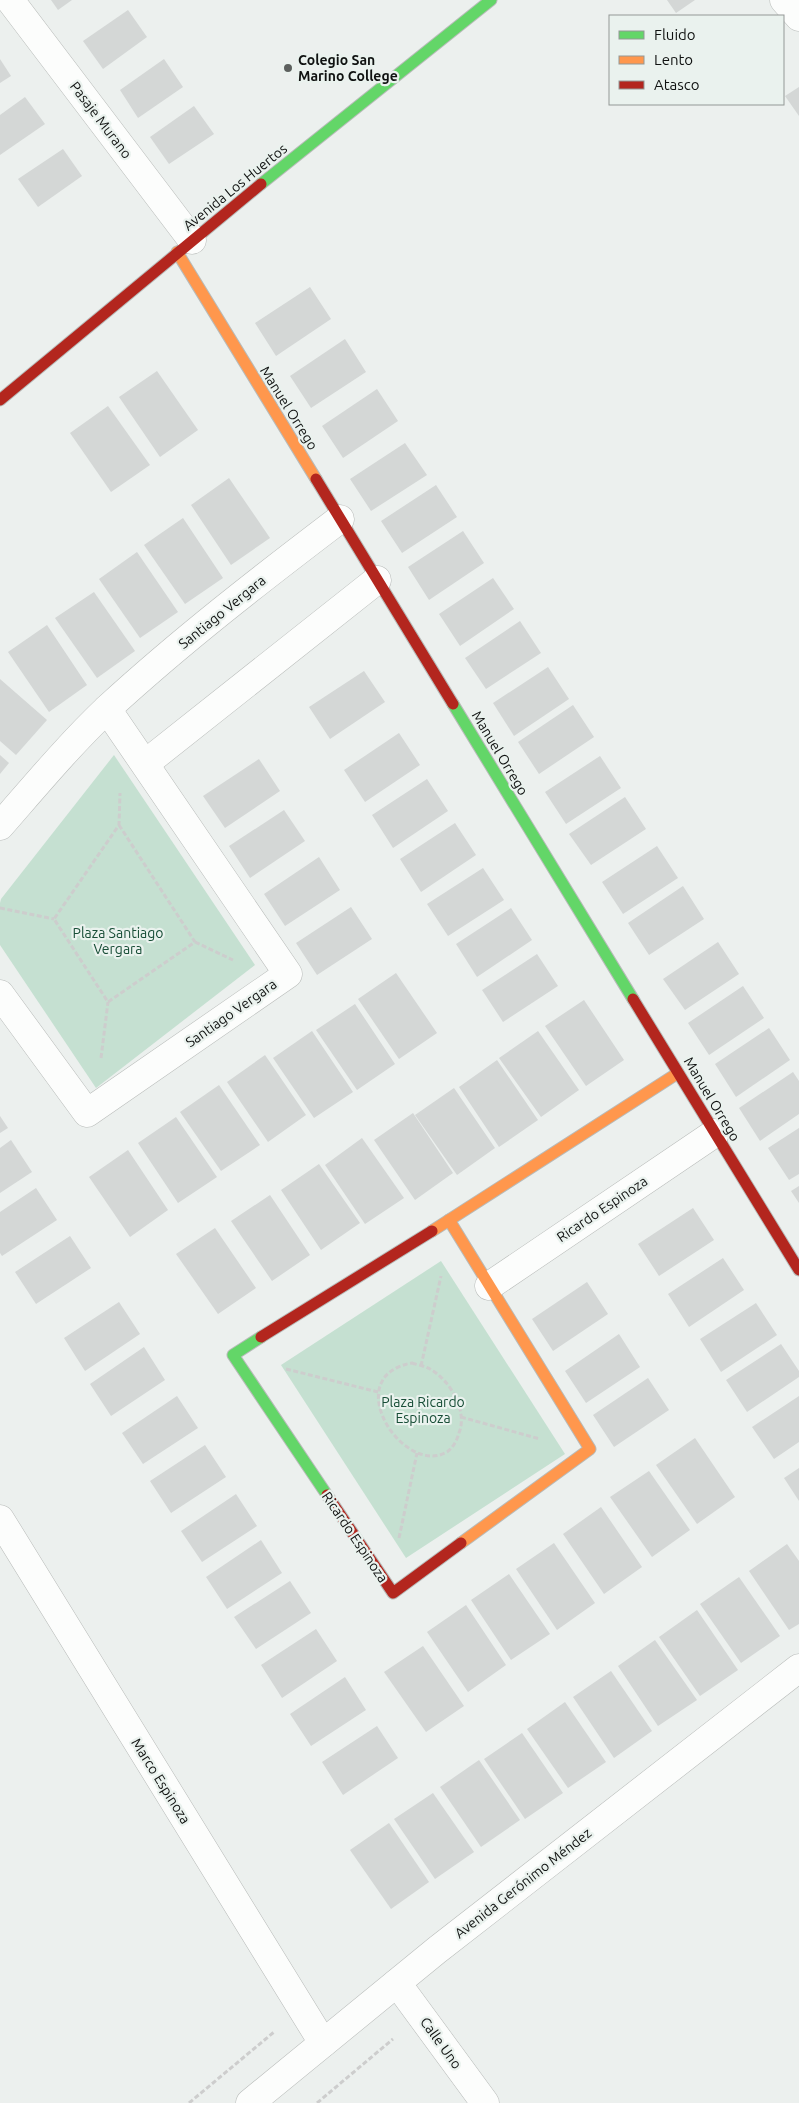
<svg xmlns="http://www.w3.org/2000/svg" width="799" height="2103" font-family="Ubuntu,sans-serif">
	<style>
		.green { fill: #c5e0d1 }
		.building { fill: #d4d7d6 }
		.lines { fill: none; stroke-linecap: round; stroke-linejoin: round }
		.street-casing { stroke: #b8bbb9; stroke-width: 29 }
		.fast-casing { stroke: #b8bbb9; stroke-width: 13 }
		.slow-casing { stroke: #b8bbb9; stroke-width: 13 }
		.jam-casing { stroke: #b8bbb9; stroke-width: 13 }
		.path { stroke: #cdcdcd; stroke-width: 3; stroke-dasharray: 5 2.5; stroke-linecap: butt }
		.street { stroke: #fcfdfc; stroke-width: 28 }
		.fast { stroke: #63d668; stroke-width: 11 }
		.slow { stroke: #ff974d; stroke-width: 11 }
		.jam { stroke: #b3261e; stroke-width: 11 }
		.poi-dot { fill: #5d605e; stroke: #eaf2ee; stroke-width: 2 }
		.labels { text-anchor: middle; stroke-width: 4.5; stroke-linejoin: round; paint-order: stroke }
		.poi-label { font-size: 14px; font-weight: bold; fill: #101211; stroke: #eaf2ee; text-anchor: start }
		.street-label { font-size: 14px; fill: #101211; stroke: #eaf2ee }
		.park-label { font-size: 14px; fill: #184e37; stroke: #eaf2ee }
	</style>
	<rect width="100%" height="100%" fill="#ecf0ee"/>
	<g class="green">
		<path d="M114,755L255,965L96,1088L0,945V903L1,899Z"/>
		<path d="M441,1261L565,1454L406,1558L281,1365Z"/>
	</g>
	<g class="building">
		<path d="M51,0H72L58,10Z"/>
		<path d="M667,0H695L676,13Z"/>
		<path d="M128,10L147,37L103,69L83,41Z"/>
		<path d="M0,59L11,76L0,83Z"/>
		<path d="M164,59L183,87L138,118L120,90Z"/>
		<path d="M799,87V116L785,96Z"/>
		<path d="M25,97L45,124L0,155V115Z"/>
		<path d="M194,106L214,134L169,164L150,137Z"/>
		<path d="M63,149L82,176L38,207L18,179Z"/>
		<path d="M310,287L331,319L276,356L255,323Z"/>
		<path d="M345,339L366,372L311,408L290,376Z"/>
		<path d="M157,371L198,430L160,457L119,397Z"/>
		<path d="M377,389L398,421L343,458L322,426Z"/>
		<path d="M108,406L150,465L111,492L70,433Z"/>
		<path d="M405,443L427,475L371,511L350,479Z"/>
		<path d="M229,478L270,538L231,565L191,505Z"/>
		<path d="M436,485L457,517L402,553L381,521Z"/>
		<path d="M183,518L223,578L185,604L144,545Z"/>
		<path d="M463,531L484,563L429,600L408,567Z"/>
		<path d="M137,552L178,612L140,638L99,579Z"/>
		<path d="M493,578L514,609L460,646L439,614Z"/>
		<path d="M94,592L135,651L97,678L55,618Z"/>
		<path d="M520,621L541,653L486,689L465,658Z"/>
		<path d="M47,625L87,685L49,712L8,652Z"/>
		<path d="M548,667L569,699L514,736L493,703Z"/>
		<path d="M364,671L385,702L330,739L309,707Z"/>
		<path d="M0,679L47,720L16,755L0,741Z"/>
		<path d="M573,705L594,737L539,774L518,742Z"/>
		<path d="M399,733L420,765L365,802L344,770Z"/>
		<path d="M0,755L9,763L0,774Z"/>
		<path d="M600,756L621,788L566,824L545,792Z"/>
		<path d="M259,759L280,791L225,828L203,796Z"/>
		<path d="M427,779L448,811L393,848L372,815Z"/>
		<path d="M625,797L646,829L591,865L569,834Z"/>
		<path d="M284,810L305,841L250,878L229,846Z"/>
		<path d="M455,823L476,855L421,892L400,859Z"/>
		<path d="M657,846L678,878L623,914L602,882Z"/>
		<path d="M319,857L340,890L285,926L264,894Z"/>
		<path d="M483,868L504,900L448,936L427,904Z"/>
		<path d="M683,886L704,919L649,955L628,923Z"/>
		<path d="M351,907L372,939L317,975L296,943Z"/>
		<path d="M511,908L532,940L477,977L456,944Z"/>
		<path d="M718,942L739,974L685,1010L663,979Z"/>
		<path d="M537,954L558,986L503,1022L482,990Z"/>
		<path d="M396,973L437,1033L399,1059L358,999Z"/>
		<path d="M743,986L764,1018L709,1055L688,1023Z"/>
		<path d="M584,1000L624,1060L586,1086L545,1026Z"/>
		<path d="M355,1004L395,1064L357,1090L316,1030Z"/>
		<path d="M769,1028L790,1060L736,1097L715,1064Z"/>
		<path d="M312,1031L353,1092L314,1118L273,1058Z"/>
		<path d="M538,1031L579,1090L541,1117L499,1058Z"/>
		<path d="M265,1055L306,1115L268,1142L227,1082Z"/>
		<path d="M497,1060L538,1120L499,1147L459,1087Z"/>
		<path d="M793,1072L799,1081V1114L760,1141L739,1108Z"/>
		<path d="M219,1085L260,1145L221,1171L180,1112Z"/>
		<path d="M454,1088L495,1148L457,1175L415,1115Z"/>
		<path d="M413,1113L453,1173L415,1200L374,1140Z"/>
		<path d="M0,1116L8,1128L0,1133Z"/>
		<path d="M176,1117L217,1177L178,1203L138,1143Z"/>
		<path d="M799,1128V1174L789,1180L768,1148Z"/>
		<path d="M362,1138L404,1198L365,1224L325,1165Z"/>
		<path d="M11,1140L32,1172L0,1193V1148Z"/>
		<path d="M128,1150L168,1210L130,1237L89,1177Z"/>
		<path d="M319,1164L360,1223L321,1250L281,1190Z"/>
		<path d="M799,1186V1203L791,1191Z"/>
		<path d="M36,1188L57,1220L2,1256L0,1253V1212Z"/>
		<path d="M270,1195L310,1255L272,1281L231,1221Z"/>
		<path d="M693,1208L714,1240L659,1276L638,1244Z"/>
		<path d="M215,1228L256,1288L218,1314L176,1254Z"/>
		<path d="M70,1236L91,1268L36,1304L15,1272Z"/>
		<path d="M723,1258L744,1290L689,1327L668,1294Z"/>
		<path d="M587,1282L608,1314L553,1351L532,1319Z"/>
		<path d="M119,1302L140,1334L85,1371L64,1338Z"/>
		<path d="M756,1303L777,1335L721,1372L700,1339Z"/>
		<path d="M619,1334L640,1367L586,1403L565,1371Z"/>
		<path d="M781,1344L799,1371V1377L747,1412L726,1380Z"/>
		<path d="M144,1347L165,1380L111,1416L90,1384Z"/>
		<path d="M648,1378L669,1410L614,1447L593,1415Z"/>
		<path d="M177,1396L198,1428L143,1464L122,1433Z"/>
		<path d="M799,1396V1442L774,1459L752,1427Z"/>
		<path d="M695,1438L735,1497L697,1524L656,1465Z"/>
		<path d="M205,1445L226,1477L171,1513L150,1481Z"/>
		<path d="M799,1468V1501L784,1478Z"/>
		<path d="M649,1471L690,1530L652,1557L610,1497Z"/>
		<path d="M236,1494L257,1526L202,1562L181,1531Z"/>
		<path d="M601,1507L642,1567L604,1594L563,1534Z"/>
		<path d="M261,1540L282,1573L227,1609L206,1577Z"/>
		<path d="M554,1543L595,1603L557,1630L516,1569Z"/>
		<path d="M787,1544L799,1561V1624L789,1630L749,1571Z"/>
		<path d="M509,1574L550,1634L511,1660L471,1600Z"/>
		<path d="M739,1577L780,1636L741,1663L700,1604Z"/>
		<path d="M290,1581L311,1613L256,1649L234,1617Z"/>
		<path d="M466,1605L506,1665L468,1692L427,1632Z"/>
		<path d="M697,1610L738,1670L700,1696L659,1637Z"/>
		<path d="M316,1629L337,1661L282,1698L261,1665Z"/>
		<path d="M655,1640L697,1700L658,1726L618,1666Z"/>
		<path d="M423,1646L464,1706L426,1732L384,1672Z"/>
		<path d="M611,1671L652,1731L614,1758L573,1697Z"/>
		<path d="M345,1677L366,1710L311,1746L290,1714Z"/>
		<path d="M565,1702L606,1762L568,1788L527,1729Z"/>
		<path d="M377,1726L398,1758L343,1795L322,1762Z"/>
		<path d="M522,1733L563,1793L525,1819L484,1759Z"/>
		<path d="M479,1760L520,1820L481,1847L440,1787Z"/>
		<path d="M433,1793L474,1852L435,1879L394,1819Z"/>
		<path d="M389,1823L429,1882L391,1909L350,1850Z"/>
	</g>
	<g class="lines">
		<g class="street-casing">
			<g id="street">
				<path d="M10,0L192,240"/>
				<path d="M784,0L799,17"/>
				<path d="M146,763L377,580"/>
				<path d="M0,826C35,786 69,745 108,708C181,641 261,579 340,519"/>
				<path d="M0,994L87,1113L288,974L107,709"/>
				<path d="M489,1286L715,1133"/>
				<path d="M0,1519L323,2043"/>
				<path d="M397,1983L485,2103"/>
				<path d="M250,2103L437,1950L799,1668"/>
			</g>
		</g>
		<g class="fast-casing">
			<g id="fast">
				<path d="M261,184L491,0"/>
				<path d="M453,704L633,999"/>
				<path d="M261,1337L233,1355L327,1495"/>
			</g>
		</g>
		<g class="slow-casing">
			<g id="slow">
				<path d="M177,252L316,479"/>
				<path d="M449,1220L590,1449L461,1543"/>
				<path d="M432,1231L678,1073"/>
			</g>
		</g>
		<g class="jam-casing">
			<g id="jam">
				<path d="M0,400L261,184"/>
				<path d="M316,479L453,704"/>
				<path d="M633,999L799,1270"/>
				<path d="M261,1337L432,1231"/>
				<path d="M327,1495L393,1593L461,1543"/>
			</g>
		</g>
		<g class="path">
			<path d="M119,825L195,942L108,1002L54,919L119,825L120,793"/>
			<path d="M0,908L54,919"/>
			<path d="M195,942L233,960"/>
			<path d="M101,1058L108,1002"/>
			<path d="M412,1363C418,1365 425,1366 430,1369C450,1380 468,1411 459,1433C457,1440 453,1448 447,1452C403,1477 338,1376 412,1363Z"/>
			<path d="M421,1366L441,1276"/>
			<path d="M286,1369L378,1392"/>
			<path d="M461,1417L540,1439"/>
			<path d="M399,1538L417,1453"/>
			<path d="M189,2103L274,2032"/>
			<path d="M317,2103L393,2039"/>
		</g>
		<use href="#street" class="street"/>
		<use href="#fast" class="fast"/>
		<use href="#slow" class="slow"/>
		<use href="#jam" class="jam"/>
	</g>
	<circle class="poi-dot" cx="288" cy="68" r="5"/>
	<g class="labels">
		<g class="poi-label">
			<text x="298" y="65">Colegio San<tspan x="298" dy="16">Marino College</tspan></text>
		</g>
		<g class="street-label">
			<text transform="translate(101 120) rotate(53)" y="5">Pasaje Murano</text>
			<text transform="translate(235 187) rotate(-39)" y="5">Avenida Los Huertos</text>
			<text transform="translate(289 408) rotate(58)" y="5">Manuel Orrego</text>
			<text transform="translate(222 612) rotate(-39)" y="5">Santiago Vergara</text>
			<text transform="translate(500 753) rotate(59)" y="5">Manuel Orrego</text>
			<text transform="translate(231 1013) rotate(-35)" y="5">Santiago Vergara</text>
			<text transform="translate(712 1099) rotate(59)" y="5">Manuel Orrego</text>
			<text transform="translate(602 1209) rotate(-34)" y="5">Ricardo Espinoza</text>
			<text transform="translate(355 1537) rotate(56)" y="5">Ricardo Espinoza</text>
			<text transform="translate(161 1781) rotate(58)" y="5">Marco Espinoza</text>
			<text transform="translate(523 1883) rotate(-38)" y="5">Avenida Gerónimo Méndez</text>
			<text transform="translate(441 2043) rotate(54)" y="5">Calle Uno</text>
		</g>
		<g class="park-label">
			<text x="118" y="938">Plaza Santiago<tspan x="118" dy="16">Vergara</tspan></text>
			<text x="423" y="1407">Plaza Ricardo<tspan x="423" dy="16">Espinoza</tspan></text>
		</g>
	</g>
	<rect x="609" y="15" width="175" height="90" fill="#eaf2ee" stroke="#939896"/>
	<rect x="619" y="31" width="25" height="8" fill="#63d668" stroke="#939896"/>
	<text x="654" y="40" font-size="15" fill="#101211">Fluido</text>
	<rect x="619" y="56" width="25" height="8" fill="#ff974d" stroke="#939896"/>
	<text x="654" y="65" font-size="15" fill="#101211">Lento</text>
	<rect x="619" y="81" width="25" height="8" fill="#b3261e" stroke="#939896"/>
	<text x="654" y="90" font-size="15" fill="#101211">Atasco</text>
</svg>
